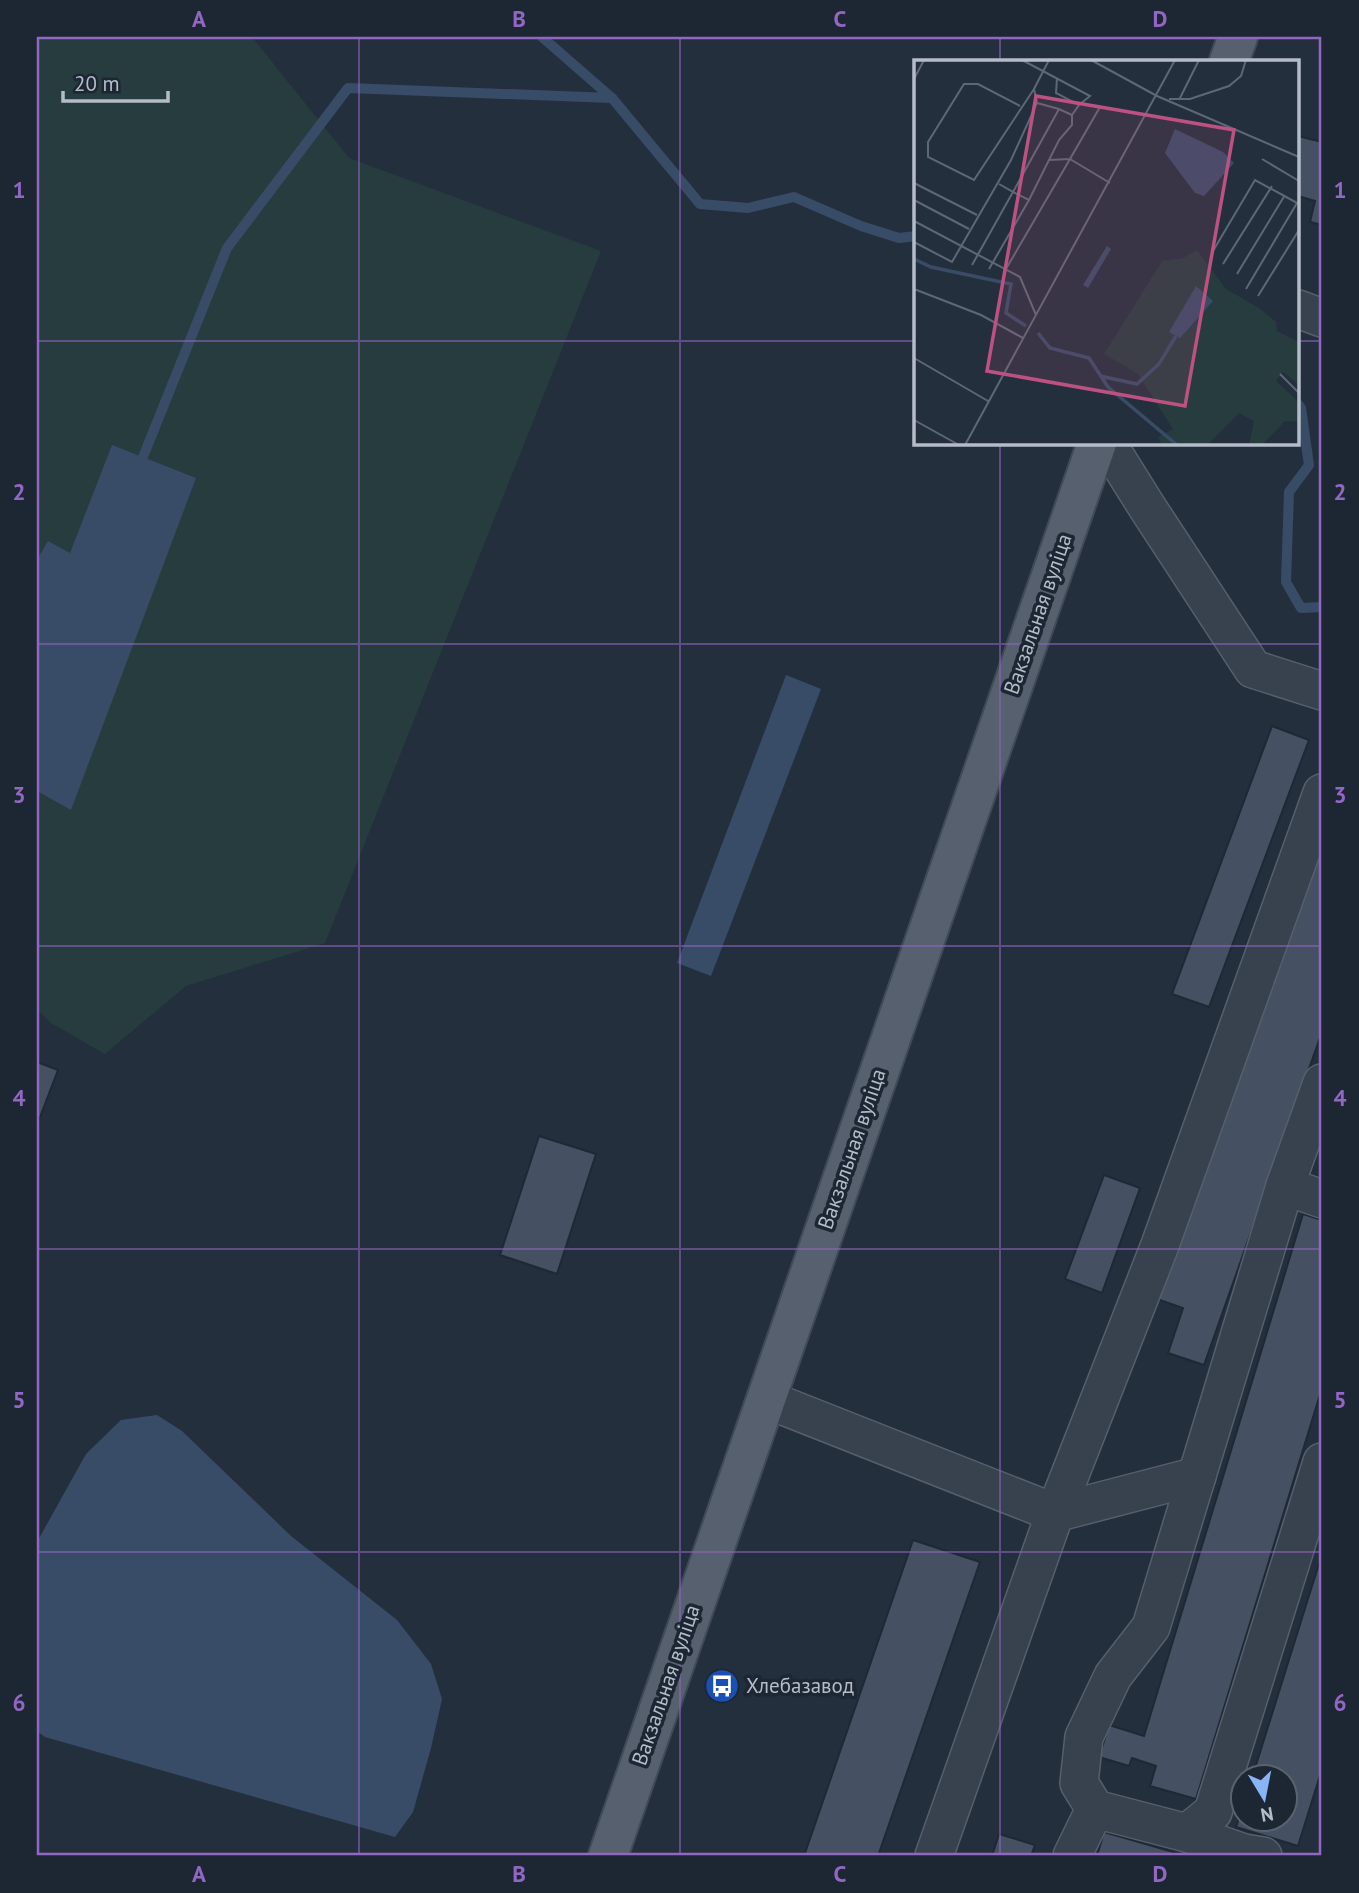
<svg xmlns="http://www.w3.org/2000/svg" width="1359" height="1893" font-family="'PT Sans',sans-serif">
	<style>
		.green { fill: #263c3f }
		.water { fill: #394c67 }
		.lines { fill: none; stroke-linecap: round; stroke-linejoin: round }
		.stream { stroke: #394c67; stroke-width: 10 }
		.building { fill: #455162; stroke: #1f2835; stroke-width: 2 }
		.minor-casing { stroke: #565f6c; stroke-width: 40 }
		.major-casing { stroke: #414a57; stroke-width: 42 }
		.minor { stroke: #38414e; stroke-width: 37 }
		.major { stroke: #56606e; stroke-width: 38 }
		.grid { fill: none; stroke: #9266c3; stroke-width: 2; stroke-opacity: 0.55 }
		.labels { text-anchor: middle; stroke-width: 7; stroke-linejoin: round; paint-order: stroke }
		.street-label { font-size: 21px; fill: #b4bcc9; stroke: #1d2633 }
		.poi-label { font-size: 21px; fill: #b4bcc9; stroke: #1d2633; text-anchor: start }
		.inset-river { fill: none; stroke: #394c67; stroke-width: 3.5 }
		.inset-road { fill: none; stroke: #5e6776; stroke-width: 2 }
		.view { fill: #bd5182; fill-opacity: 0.15; stroke: #bd5182; stroke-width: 3.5 }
		.inset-edge { fill: none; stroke: #b4bcc9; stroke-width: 3.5 }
		.neatline { fill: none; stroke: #9266c3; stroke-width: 2.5 }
		.grid-label { font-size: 23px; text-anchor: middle; font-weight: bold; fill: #9266c3 }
	</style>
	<rect width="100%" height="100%" fill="#242f3e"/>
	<path class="green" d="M37,37H252L349,158L601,251L325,943L186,986L105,1054L51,1023L37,1009Z"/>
	<g class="water">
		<path d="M112,445L196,478L71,810L37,791V560L48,541L70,553Z"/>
		<path d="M786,675L821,689L711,976L677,963Z"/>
		<path d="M157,1415L182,1431L291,1536L397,1620L431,1664L442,1699L431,1748L413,1812L395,1837L45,1737L37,1731V1542L86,1454L121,1420Z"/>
	</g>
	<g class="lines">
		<g class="stream">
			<path d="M542,37L612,98L700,204L748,208L794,197L861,226L899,238L916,236"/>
			<path d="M1298,404L1301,408L1309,465L1289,492L1286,582L1301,608L1322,607"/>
			<path d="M143,457L227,248L348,88L612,98"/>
		</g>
	</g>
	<g class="building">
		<path d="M1298,136L1322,142V225L1310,222L1315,201L1298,196Z"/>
		<path d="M1272,726L1309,740L1209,1007L1172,994Z"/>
		<path d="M1322,834V1032L1204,1365L1168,1353L1183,1308L1157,1299Z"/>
		<path d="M37,1062L58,1070L37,1125Z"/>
		<path d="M539,1136L596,1154L557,1274L500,1255Z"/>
		<path d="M1104,1175L1140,1188L1102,1293L1065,1279Z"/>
		<path d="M1303,1214L1322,1220V1388L1196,1799L1150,1786L1156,1766L1132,1758L1129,1766L1099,1757L1109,1725L1144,1736Z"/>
		<path d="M913,1540L980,1562L878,1856H804Z"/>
		<path d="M1322,1554V1769L1298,1846L1236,1827L1244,1804V1820H1286V1778H1252Z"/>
		<path d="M1104,1832L1187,1856H1097Z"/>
		<path d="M999,1834L1035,1845L1031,1856H992Z"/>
	</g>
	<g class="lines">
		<g class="minor-casing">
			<g id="minor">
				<path d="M1298,309L1322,318"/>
				<path d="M1107,443L1147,507L1253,669L1322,691"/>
				<path d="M1322,1083L1285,1186L1322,1199"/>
				<path d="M1285,1186L1151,1627L1113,1676L1084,1737L1079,1783L1095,1809L1187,1833L1213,1812L1322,1462"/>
				<path d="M766,1399L1055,1513L934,1856"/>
				<path d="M1055,1513L1160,1245L1322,793"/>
				<path d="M1055,1513L1197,1476"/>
				<path d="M1187,1833L1244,1853L1263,1856"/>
				<path d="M1072,1856L1095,1809"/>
			</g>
		</g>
		<g class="major-casing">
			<g id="major">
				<path d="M1229,61L1238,37"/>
				<path d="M608,1856L1097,443"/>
			</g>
		</g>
		<use href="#minor" class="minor"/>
		<use href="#major" class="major"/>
	</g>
	<path class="grid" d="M359,37V1856M680,37V1856M1000,37V61M37,341H916M1298,341H1322M1000,443V1856M37,644H1322M37,946H1322M37,1249H1322M37,1552H1322"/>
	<defs>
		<g id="bus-disc" transform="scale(1.75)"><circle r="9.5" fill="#1a4fb4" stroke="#1d2633"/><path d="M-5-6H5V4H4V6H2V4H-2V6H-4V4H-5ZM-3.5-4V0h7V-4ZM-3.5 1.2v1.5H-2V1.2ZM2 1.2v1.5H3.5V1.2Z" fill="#fff"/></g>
	</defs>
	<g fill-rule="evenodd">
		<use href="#bus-disc" x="722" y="1686"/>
	</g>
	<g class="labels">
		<g class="street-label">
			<text transform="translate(1038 614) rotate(-71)" y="7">Вакзальная вуліца</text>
			<text transform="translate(852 1149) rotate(-71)" y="7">Вакзальная вуліца</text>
			<text transform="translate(666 1685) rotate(-71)" y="7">Вакзальная вуліца</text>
		</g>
		<g class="poi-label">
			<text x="746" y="1693">Хлебазавод</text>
		</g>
	</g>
	<g transform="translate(914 60)">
		<rect width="385" height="385" fill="#242f3e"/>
		<path d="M283,190L312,229L345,248L362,262L363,271L385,282V325L369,312L362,321L385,342V362L371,361L348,385H335L340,361L325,353L294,385H248L244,377L259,369L224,314L190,294L248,201L269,198Z" fill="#263c3f"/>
		<path d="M261,69L309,92L320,103L290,136L281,133L251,93ZM193,186L197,189L174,228L169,225ZM282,226L299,241L266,278L255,272Z" fill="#394c67"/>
		<path class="inset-river" d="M0,199L17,207L97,224L92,253L112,266M124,273L136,288L175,298L194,327L263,385M186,316L223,324L245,304L262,276"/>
		<path class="inset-road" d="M108,0L176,36L165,45M177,0L243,36L385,97M143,18L142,33L165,45L158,55M0,19L10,0M255,39H276L315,26L327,16L332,0M265,40L285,0M123,43L145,49M106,46L64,24H50L14,82V97L60,120L120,29M186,47L156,99L196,123M348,99L385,121M135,100L156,99M0,123L63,155M0,140L55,169M0,161L106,217L122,255M0,182L38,202L97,100L123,43L120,29L135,0M299,191L341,120L385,144M309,204L358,126M58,205L99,132L85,124M75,209L115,140L99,132L145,49L158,55V65L145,80L115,140M92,209L156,99M323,214L371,135M0,229L67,255L109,278M332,229L383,143M344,236L385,170M0,298L74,341M366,314L385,333M0,360L45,385M51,385L261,0"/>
		<path class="view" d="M122,36L320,70L271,346L73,311Z"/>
		<rect width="385" height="385" class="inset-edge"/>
	</g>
	<rect width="1359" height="1893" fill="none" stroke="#1d2633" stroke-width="77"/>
	<g transform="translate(1264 1798) rotate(170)"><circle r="33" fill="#1d2633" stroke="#59626f" stroke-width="2"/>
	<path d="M0-5L12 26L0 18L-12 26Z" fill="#8ab4f8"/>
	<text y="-10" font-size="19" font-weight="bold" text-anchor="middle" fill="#b4bcc9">N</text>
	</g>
	<path d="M63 91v10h105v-10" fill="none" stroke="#b4bcc9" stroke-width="3.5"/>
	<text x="74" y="91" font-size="21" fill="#b4bcc9" stroke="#1d2633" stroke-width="5" paint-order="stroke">20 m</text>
	<rect x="38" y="38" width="1282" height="1816" class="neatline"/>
	<g class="grid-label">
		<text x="199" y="27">A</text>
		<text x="519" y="27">B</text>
		<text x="840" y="27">C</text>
		<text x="1160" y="27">D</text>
		<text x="19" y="198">1</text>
		<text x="1340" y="198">1</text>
		<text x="19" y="500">2</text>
		<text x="1340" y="500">2</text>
		<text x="19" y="803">3</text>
		<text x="1340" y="803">3</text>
		<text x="19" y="1106">4</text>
		<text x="1340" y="1106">4</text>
		<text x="19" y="1408">5</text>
		<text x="1340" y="1408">5</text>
		<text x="19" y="1711">6</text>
		<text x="1340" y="1711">6</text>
		<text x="199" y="1882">A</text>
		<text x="519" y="1882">B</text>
		<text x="840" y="1882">C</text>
		<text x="1160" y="1882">D</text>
	</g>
</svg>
